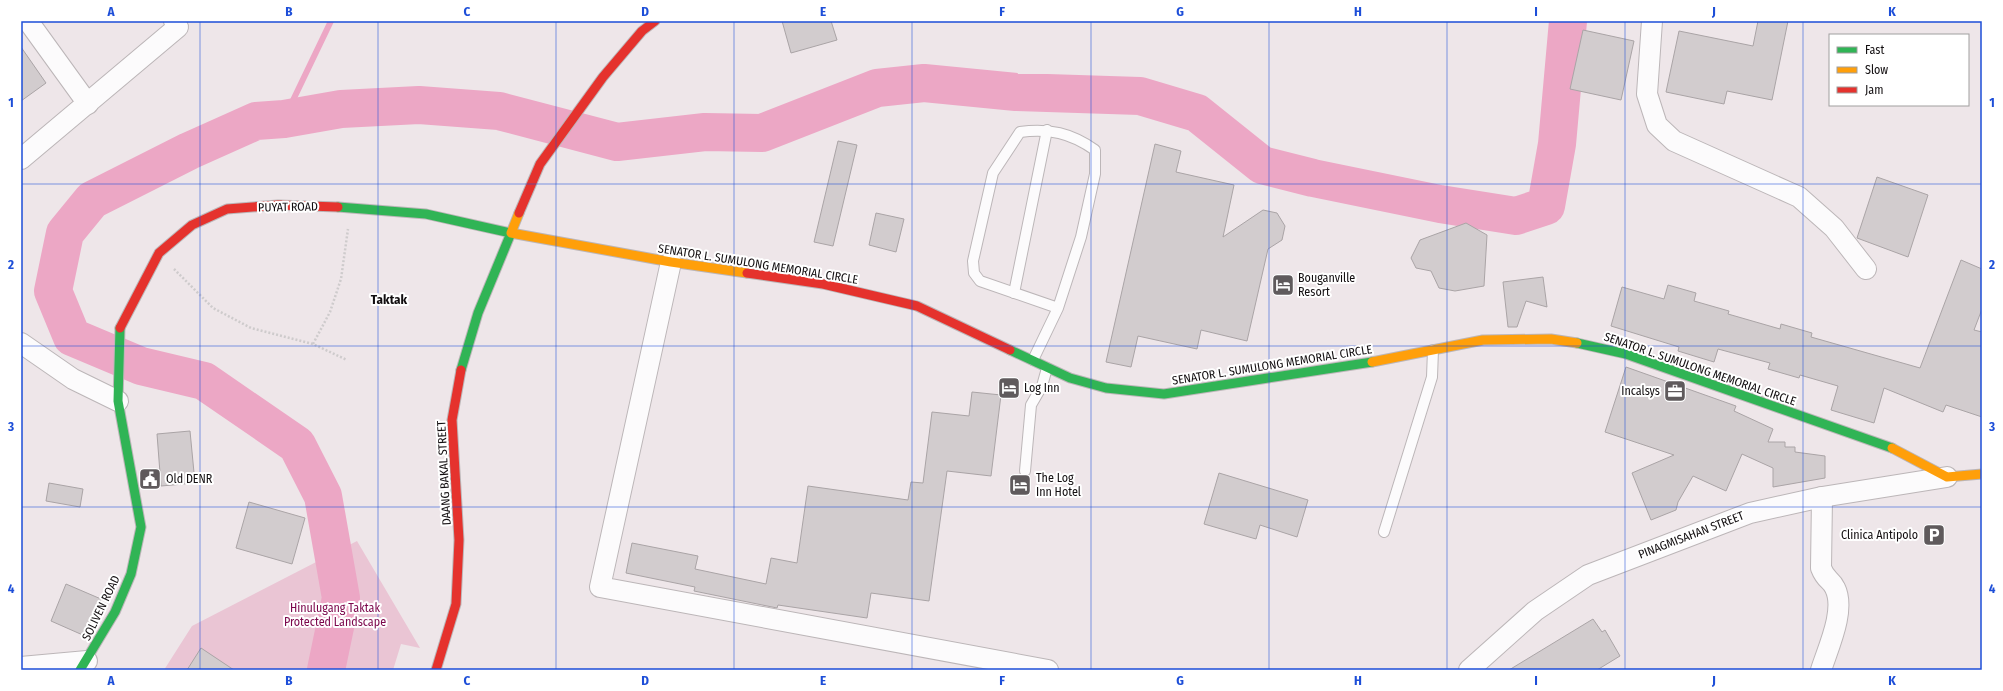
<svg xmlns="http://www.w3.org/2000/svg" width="2003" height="691" font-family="'Fira Sans Condensed',sans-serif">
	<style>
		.green { fill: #eac5d4 }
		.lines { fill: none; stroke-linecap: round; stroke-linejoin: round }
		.stream { stroke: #eca7c5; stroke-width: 6 }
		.river { stroke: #eca7c5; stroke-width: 38 }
		.building { fill: #d2ccce; stroke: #aaa4a6 }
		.lane-casing { stroke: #bcb6b8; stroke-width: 12 }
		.street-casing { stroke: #bcb6b8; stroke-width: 22 }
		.fast-casing { stroke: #bcb6b8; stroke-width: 11 }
		.slow-casing { stroke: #bcb6b8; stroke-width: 11 }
		.jam-casing { stroke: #bcb6b8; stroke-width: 11 }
		.path { stroke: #cecbcc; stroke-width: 2.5; stroke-dasharray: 2 2; stroke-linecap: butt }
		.lane { stroke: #fcfbfc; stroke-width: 10 }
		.street { stroke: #fcfbfc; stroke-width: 20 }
		.fast { stroke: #30b455; stroke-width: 9 }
		.slow { stroke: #ff9f0a; stroke-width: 9 }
		.jam { stroke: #e5322d; stroke-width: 9 }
		.grid { fill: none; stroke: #1d4ed8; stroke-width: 1; stroke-opacity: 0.55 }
		.labels { text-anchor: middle; stroke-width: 4; stroke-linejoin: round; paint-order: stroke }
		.street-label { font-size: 12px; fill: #120e10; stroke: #fff }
		.poi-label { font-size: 12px; fill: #120e10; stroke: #fff; text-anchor: start }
		.park-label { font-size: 12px; fill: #7b064b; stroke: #fff }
		.neighbourhood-label { font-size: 13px; font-weight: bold; fill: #120e10; stroke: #fff }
		.neatline { fill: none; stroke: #1d4ed8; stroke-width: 1.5 }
		.grid-label { font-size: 13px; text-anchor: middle; font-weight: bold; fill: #1d4ed8 }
	</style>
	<rect width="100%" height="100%" fill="#eee6e9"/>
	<path class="green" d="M357,541L420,648L401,644L393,670H164L192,626Z"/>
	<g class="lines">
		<path class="stream" d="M284,119L331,21"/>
		<path class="river" d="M326,670L341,598L323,496L297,445L204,381L141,366L72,337L53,291L65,233L92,200L189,151L256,121L284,119L341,109L419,105L499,111L617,142L705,132L762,133L877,88L924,83L1016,92L1140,96L1197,113L1262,165L1313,178L1440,204L1516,216L1546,206L1557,144L1568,21"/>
	</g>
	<g class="building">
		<path d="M782,21H831L837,40L791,53Z"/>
		<path d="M1758,21H1788L1772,100L1727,91L1724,104L1666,92L1679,31L1753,46Z"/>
		<path d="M1583,30L1634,41L1621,100L1570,89Z"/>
		<path d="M21,47L46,83L21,101Z"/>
		<path d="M838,141L857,145L833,246L814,242Z"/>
		<path d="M1155,144L1181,151L1176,172L1234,185L1223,237L1263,210L1277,213L1285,226L1282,240L1268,249L1247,341L1201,330L1197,349L1138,336L1131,367L1106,362Z"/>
		<path d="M1877,177L1928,195L1908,257L1857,238Z"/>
		<path d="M876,213L904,219L896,252L869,245Z"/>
		<path d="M1466,223L1487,235L1484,286L1455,291L1439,288L1431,271L1416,268L1411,258L1420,240Z"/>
		<path d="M1961,260L1982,269V309L1974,330L1982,332V417L1946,405L1943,412L1884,388L1874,423L1831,410L1838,386L1800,375L1799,378L1768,369L1770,363L1718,349L1714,362L1678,351L1679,347L1611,326L1622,287L1664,299L1668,285L1696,293L1694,301L1729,311L1728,314L1780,329L1781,324L1812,333L1811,337L1920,368Z"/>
		<path d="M1543,277L1547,307L1526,301L1517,327H1508L1503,282Z"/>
		<path d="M1626,367L1736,406L1734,411L1773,429L1768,442H1785V447H1795V452L1825,456V478L1773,487V468L1742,454L1726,491L1693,476L1678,502L1676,510L1651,520L1632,473L1674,455L1605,432Z"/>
		<path d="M972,392L1001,395L991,476L947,471L929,601L871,593L867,618L778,605L777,608L694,591L695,587L626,573L632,543L698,556L695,569L766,584L771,558L797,563L808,486L908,500L911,482L923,483L932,412L969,416Z"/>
		<path d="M190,431L195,483L161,486L157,434Z"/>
		<path d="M1219,473L1308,500L1297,537L1260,525L1256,539L1204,524Z"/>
		<path d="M49,483L83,489L80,507L46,501Z"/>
		<path d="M249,502L305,518L292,564L236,548Z"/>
		<path d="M66,584L101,599L85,636L51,621Z"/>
		<path d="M1593,619L1602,632L1605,630L1620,656L1597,670H1509Z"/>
		<path d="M201,648L234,670H187Z"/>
	</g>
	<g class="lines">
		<g class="lane-casing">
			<g id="lane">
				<path d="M1014,293L1047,130"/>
				<path d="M1033,360L1058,308L1081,237L1095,174V150C1071,133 1049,128 1020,132L993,173L973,261L974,273L980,281L1058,308"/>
				<path d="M1025,471L1031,405L1042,386L1047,368"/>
				<path d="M1384,532L1432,377L1433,350"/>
			</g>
		</g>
		<g class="street-casing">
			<g id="street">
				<path d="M28,21L88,104"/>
				<path d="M1652,21L1647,94L1657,125L1674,141L1799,197L1834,228L1866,269"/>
				<path d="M21,159L178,27L174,21"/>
				<path d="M671,262L600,587L1048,670"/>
				<path d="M21,343L73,379L118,401"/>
				<path d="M21,667L87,661"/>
				<path d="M1469,670L1535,611L1588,575L1750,513L1822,497L1947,477"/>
				<path d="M1821,670C1828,648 1846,610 1835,588C1831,579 1826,581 1821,568L1822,497"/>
			</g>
		</g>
		<g class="fast-casing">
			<g id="fast">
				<path d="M338,207L426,214L511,233L478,313L461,370"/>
				<path d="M1577,343L1626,354L1892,448"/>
				<path d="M1010,350L1070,378L1106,388L1164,394L1372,362"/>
				<path d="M80,670L115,612L131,574L141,527L118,401L120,328"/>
			</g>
		</g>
		<g class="slow-casing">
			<g id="slow">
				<path d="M519,213L511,233L671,262L747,273"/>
				<path d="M1372,362L1483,340L1551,339L1577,343"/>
				<path d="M1892,448L1947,477L1982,474"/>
			</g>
		</g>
		<g class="jam-casing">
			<g id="jam">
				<path d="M519,213L540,164L603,77L642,31L655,21"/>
				<path d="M747,273L823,284L917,306L1010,350"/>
				<path d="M120,328L159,253L192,225L227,209L278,205L338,207"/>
				<path d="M436,670L456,604L459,540L452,420L461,370"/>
			</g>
		</g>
		<g class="path">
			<path d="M174,269L213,308L251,328L313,344L347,360"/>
			<path d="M313,344L330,312L341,279L348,229"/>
		</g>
		<use href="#lane" class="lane"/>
		<use href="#street" class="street"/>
		<use href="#fast" class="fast"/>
		<use href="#slow" class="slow"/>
		<use href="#jam" class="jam"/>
	</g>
	<path class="grid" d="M200,21V670M378,21V670M556,21V670M734,21V670M912,21V670M1091,21V670M1269,21V670M1447,21V670M1625,21V670M1803,21V670M21,184H1982M21,346H1982M21,507H1982"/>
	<defs>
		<g id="hotel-square" transform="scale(1.15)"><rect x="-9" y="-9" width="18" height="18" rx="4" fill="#5f5a5c" stroke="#fff"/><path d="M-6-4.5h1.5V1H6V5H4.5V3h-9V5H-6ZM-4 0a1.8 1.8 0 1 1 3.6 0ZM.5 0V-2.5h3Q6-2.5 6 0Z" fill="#fff"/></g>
		<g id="office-square" transform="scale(1.15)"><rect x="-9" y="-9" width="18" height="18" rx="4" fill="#5f5a5c" stroke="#fff"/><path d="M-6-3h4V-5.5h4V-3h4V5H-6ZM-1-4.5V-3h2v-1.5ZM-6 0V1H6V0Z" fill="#fff"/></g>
		<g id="civic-square" transform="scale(1.15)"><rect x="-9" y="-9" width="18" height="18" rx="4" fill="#5f5a5c" stroke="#fff"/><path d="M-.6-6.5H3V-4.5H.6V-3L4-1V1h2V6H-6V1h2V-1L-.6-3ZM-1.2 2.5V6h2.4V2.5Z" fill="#fff"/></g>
		<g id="parking-square" transform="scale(1.15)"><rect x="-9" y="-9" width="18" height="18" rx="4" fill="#5f5a5c" stroke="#fff"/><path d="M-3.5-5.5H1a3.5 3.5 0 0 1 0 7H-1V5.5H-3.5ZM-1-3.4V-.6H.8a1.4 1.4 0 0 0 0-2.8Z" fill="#fff"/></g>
	</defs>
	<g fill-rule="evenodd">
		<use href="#hotel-square" x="1283" y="285"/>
		<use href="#hotel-square" x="1009" y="388"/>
		<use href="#office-square" x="1675" y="391"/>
		<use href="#civic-square" x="150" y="479"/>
		<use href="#hotel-square" x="1020" y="485"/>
		<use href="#parking-square" x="1934" y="535"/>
	</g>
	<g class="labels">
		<g class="street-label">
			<text transform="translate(288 207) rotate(-1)" y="4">PUYAT ROAD</text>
			<text transform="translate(758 264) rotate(9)" y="4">SENATOR L. SUMULONG MEMORIAL CIRCLE</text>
			<text transform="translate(1272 365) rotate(-9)" y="4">SENATOR L. SUMULONG MEMORIAL CIRCLE</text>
			<text transform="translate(1700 369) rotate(19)" y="4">SENATOR L. SUMULONG MEMORIAL CIRCLE</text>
			<text transform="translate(444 473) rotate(-93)" y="4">DAANG BAKAL STREET</text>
			<text transform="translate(1691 535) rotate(-21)" y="4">PINAGMISAHAN STREET</text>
			<text transform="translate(101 608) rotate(-64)" y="4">SOLIVEN ROAD</text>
		</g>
		<g class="poi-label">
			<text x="1298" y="282">Bouganville<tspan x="1298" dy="14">Resort</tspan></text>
			<text x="1024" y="392">Log Inn</text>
			<text x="1660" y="395" text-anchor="end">Incalsys</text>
			<text x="1036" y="482">The Log<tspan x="1036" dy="14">Inn Hotel</tspan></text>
			<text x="166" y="483">Old DENR</text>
			<text x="1918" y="539" text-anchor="end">Clinica Antipolo</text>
		</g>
		<g class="park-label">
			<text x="335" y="612">Hinulugang Taktak<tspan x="335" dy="14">Protected Landscape</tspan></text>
		</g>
		<g class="neighbourhood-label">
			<text x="389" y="304">Taktak</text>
		</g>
	</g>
	<rect width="2003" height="691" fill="none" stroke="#ffffff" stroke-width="44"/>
	<rect x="1829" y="34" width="140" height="72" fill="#ffffff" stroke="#a09f9f"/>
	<rect x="1837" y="47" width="20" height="6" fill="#30b455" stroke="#a09f9f"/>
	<text x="1865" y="54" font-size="12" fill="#120e10">Fast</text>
	<rect x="1837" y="67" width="20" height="6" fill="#ff9f0a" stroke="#a09f9f"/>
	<text x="1865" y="74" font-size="12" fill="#120e10">Slow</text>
	<rect x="1837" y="87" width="20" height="6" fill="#e5322d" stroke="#a09f9f"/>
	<text x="1865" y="94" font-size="12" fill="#120e10">Jam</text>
	<rect x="22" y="22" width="1959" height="647" class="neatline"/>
	<g class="grid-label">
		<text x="111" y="16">A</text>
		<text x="289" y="16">B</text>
		<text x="467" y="16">C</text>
		<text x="645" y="16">D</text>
		<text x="823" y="16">E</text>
		<text x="1002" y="16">F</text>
		<text x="1180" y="16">G</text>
		<text x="1358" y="16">H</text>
		<text x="1536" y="16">I</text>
		<text x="1714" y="16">J</text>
		<text x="1892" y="16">K</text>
		<text x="11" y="107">1</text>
		<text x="1992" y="107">1</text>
		<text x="11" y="269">2</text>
		<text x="1992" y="269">2</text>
		<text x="11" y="431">3</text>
		<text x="1992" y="431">3</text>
		<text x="11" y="593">4</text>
		<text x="1992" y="593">4</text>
		<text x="111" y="685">A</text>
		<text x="289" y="685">B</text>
		<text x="467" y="685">C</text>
		<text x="645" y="685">D</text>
		<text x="823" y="685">E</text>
		<text x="1002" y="685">F</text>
		<text x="1180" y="685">G</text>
		<text x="1358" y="685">H</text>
		<text x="1536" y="685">I</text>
		<text x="1714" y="685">J</text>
		<text x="1892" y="685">K</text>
	</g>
</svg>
